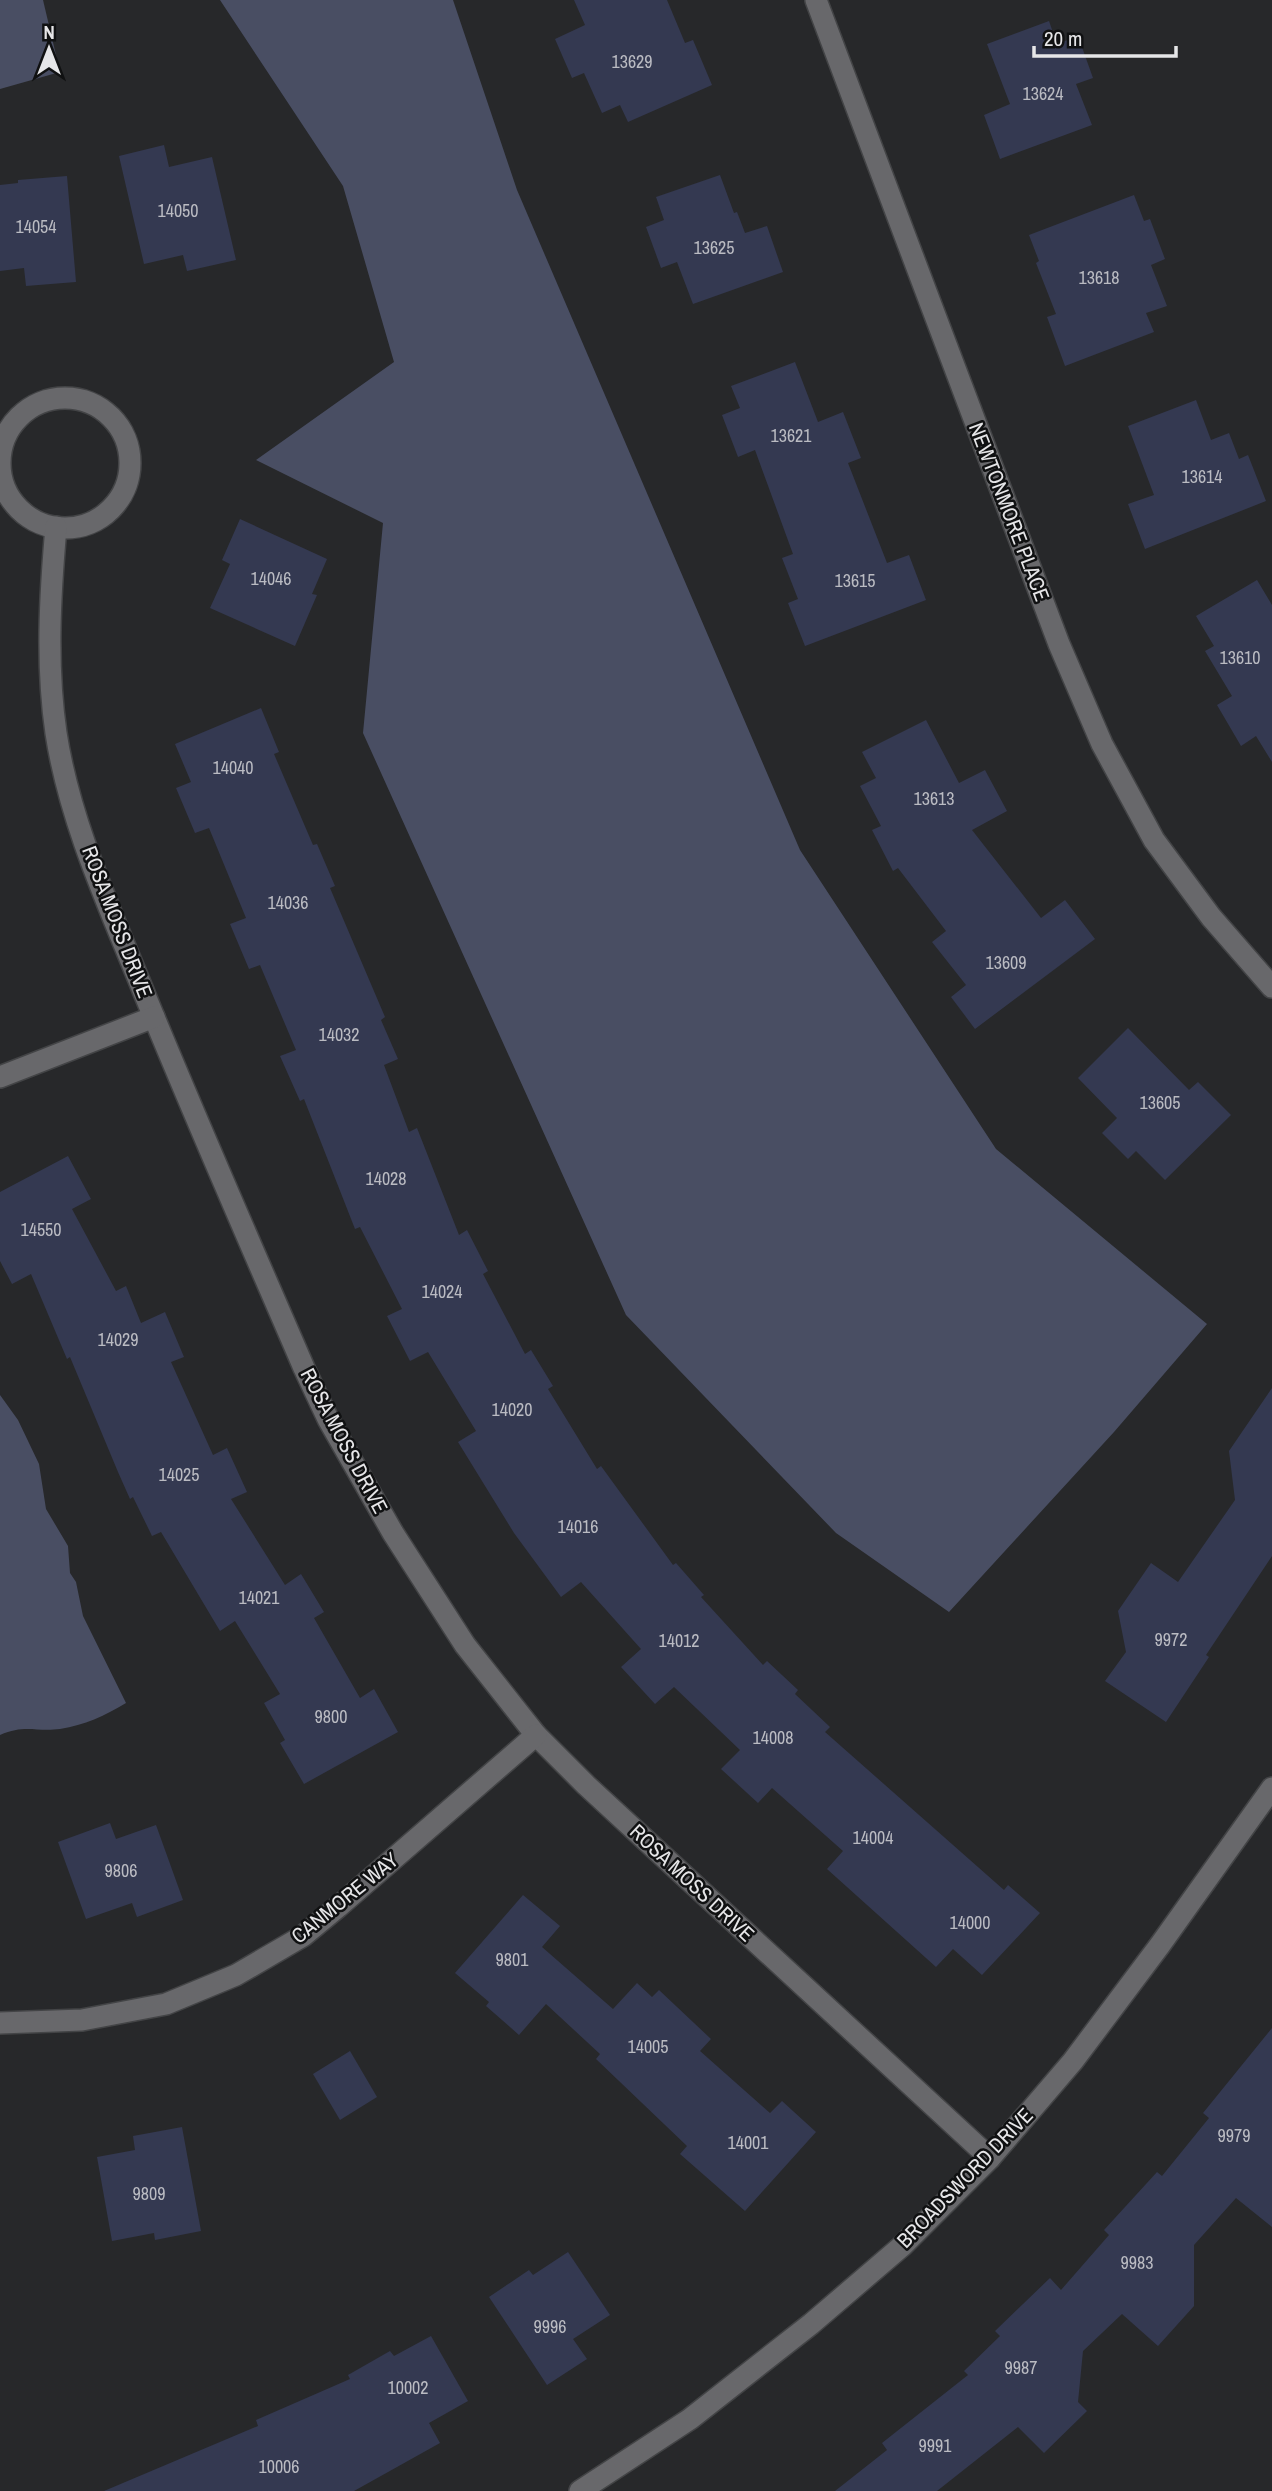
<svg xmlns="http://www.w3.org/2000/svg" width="1272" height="2491" font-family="'Archivo Narrow',sans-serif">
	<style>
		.green { fill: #494e63 }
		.building { fill: #343951 }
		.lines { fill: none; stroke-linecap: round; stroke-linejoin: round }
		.minor-casing { stroke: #434446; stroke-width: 24 }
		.minor { stroke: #68686b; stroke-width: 21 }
		.labels { text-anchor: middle; stroke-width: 5; stroke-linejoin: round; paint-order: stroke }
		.number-label { font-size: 18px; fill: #babbc2 }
		.street-label { font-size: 21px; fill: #e6e6e8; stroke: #101112 }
	</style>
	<rect width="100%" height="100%" fill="#27282a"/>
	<g class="green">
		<path d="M0,0H43L60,72L0,89Z"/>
		<path d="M220,0H453L517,190L800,850L996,1149L1207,1324L1114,1432L949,1612L836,1533L626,1315L363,733L383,523L256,460L394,362L343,186Z"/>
		<path d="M0,1395L18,1420L39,1464L46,1509L68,1546L70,1573L76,1582L83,1616L126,1703C104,1716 85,1725 60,1729C35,1732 25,1724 0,1735Z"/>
	</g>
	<g class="building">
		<path d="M574,0H667L685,43L693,40L712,85L628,122L620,105L602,113L584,73L572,78L555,39L585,25Z"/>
		<path d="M1049,21L1057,44L1078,36L1093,78L1076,84L1092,125L1000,159L984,115L1010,104L987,44Z"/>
		<path d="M164,145L169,167L212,157L236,260L187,271L183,255L144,264L119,156Z"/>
		<path d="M720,175L734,213L737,212L745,233L767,226L783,272L693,304L677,262L661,268L646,227L664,220L656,197Z"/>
		<path d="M67,176L76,282L26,286L24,268L0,271V185L18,183V180Z"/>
		<path d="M1134,195L1144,221L1150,219L1165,259L1151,265L1167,306L1146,313L1154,332L1065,366L1047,317L1056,314L1036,263L1039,261L1029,235Z"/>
		<path d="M795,362L818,422L843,412L861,458L848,463L887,563L909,555L926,600L805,646L788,603L798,599L782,558L793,554L755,450L738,457L722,415L740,408L731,386Z"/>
		<path d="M1196,400L1211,440L1229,433L1239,459L1248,455L1266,501L1145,549L1128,504L1154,495L1128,426Z"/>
		<path d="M240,519L327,559L312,594L317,595L295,646L210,608L230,564L222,560Z"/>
		<path d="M1257,580L1272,605V762L1256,736L1241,746L1217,705L1232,696L1205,651L1214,646L1196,616Z"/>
		<path d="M261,708L279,752L274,754L313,845L317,844L335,886L330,888L385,1017L381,1020L398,1059L384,1065L409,1132L417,1128L459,1235L467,1230L488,1271L483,1274L525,1354L531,1350L553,1386L548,1389L597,1469L601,1466L673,1565L676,1563L704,1595L701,1597L763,1665L767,1661L798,1690L795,1694L830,1727L825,1732L1004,1890L1008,1885L1040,1913L982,1975L953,1949L936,1967L827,1869L843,1851L772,1788L758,1803L721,1769L740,1750L674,1687L655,1704L621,1667L641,1649L581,1582L561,1597L514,1533L458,1442L476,1431L428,1352L410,1361L387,1316L402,1309L360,1227L355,1229L304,1099L300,1101L280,1056L296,1050L260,965L249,969L230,924L246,918L209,828L195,833L176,788L191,782L175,744Z"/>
		<path d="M926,720L959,783L985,770L1007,811L972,830L1041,918L1065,900L1095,939L975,1029L951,997L966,985L932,942L946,931L898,868L893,871L872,830L881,826L860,786L876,778L862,752Z"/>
		<path d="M1128,1028L1189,1090L1198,1082L1231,1115L1165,1180L1136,1151L1128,1159L1102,1133L1117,1118L1078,1078Z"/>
		<path d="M68,1156L91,1199L72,1209L116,1291L126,1286L141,1323L165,1312L184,1357L171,1362L213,1455L227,1448L247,1492L231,1499L285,1585L301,1574L324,1612L314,1618L360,1698L374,1689L398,1732L304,1784L280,1743L285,1740L264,1703L280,1694L235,1621L220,1631L161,1532L152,1536L133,1497L130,1499L118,1472L70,1357L67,1359L31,1274L12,1284L0,1261V1192Z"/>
		<path d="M1272,1388V1556L1206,1655L1209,1657L1166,1722L1105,1681L1126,1652L1118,1611L1151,1563L1178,1582L1235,1500L1229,1451Z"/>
		<path d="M110,1823L116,1839L156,1825L183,1900L137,1917L132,1903L86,1919L58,1842Z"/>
		<path d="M523,1895L560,1926L542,1947L613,2009L637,1983L652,1997L659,1990L711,2039L700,2051L770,2113L782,2101L816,2132L745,2211L680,2154L687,2146L596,2059L600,2054L546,2004L519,2035L486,2006L489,2002L455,1973Z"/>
		<path d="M1272,2028V2227L1236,2198L1194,2245V2306L1158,2346L1122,2314L1083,2351L1078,2402L1087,2411L1044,2453L1018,2427L937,2491H835L887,2450L882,2443L968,2375L964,2371L1000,2336L995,2331L1050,2278L1061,2290L1109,2235L1104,2230L1157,2172L1162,2176L1209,2118L1203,2113Z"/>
		<path d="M350,2051L377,2097L340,2120L313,2074Z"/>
		<path d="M182,2127L201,2231L155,2240L154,2233L112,2241L97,2157L135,2150L133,2136Z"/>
		<path d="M568,2252L610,2315L573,2339L587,2359L547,2385L489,2297L529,2270L533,2275Z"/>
		<path d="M431,2336L468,2401L429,2423L440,2443L354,2491H104L258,2426L256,2420L350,2379L348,2375L390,2351L394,2356Z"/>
	</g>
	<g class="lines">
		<g class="minor-casing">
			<g id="minor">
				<path d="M816,0L1059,644L1102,744L1154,840L1211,917L1272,987"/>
				<circle cx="65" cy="463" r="65"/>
				<path d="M56,527C50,595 46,665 56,733C69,818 106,900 138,978C191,1109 248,1238 304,1368L328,1419L393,1533L465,1645L536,1735L586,1785L990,2158"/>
				<path d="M0,1077L154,1017"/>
				<path d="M0,2023L82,2020L166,2004L236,1975L303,1936L338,1907L536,1735"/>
				<path d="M580,2491L690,2419L811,2324L902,2246L990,2158L1073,2061L1160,1945L1272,1788"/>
			</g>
		</g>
		<use href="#minor" class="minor"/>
	</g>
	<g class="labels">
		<g class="number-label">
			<text x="632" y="68">13629</text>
			<text x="1043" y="100">13624</text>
			<text x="178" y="217">14050</text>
			<text x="36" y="233">14054</text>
			<text x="714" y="254">13625</text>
			<text x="1099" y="284">13618</text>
			<text x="791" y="442">13621</text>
			<text x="1202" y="483">13614</text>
			<text x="271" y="585">14046</text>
			<text x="855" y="587">13615</text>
			<text x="1240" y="664">13610</text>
			<text x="233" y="774">14040</text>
			<text x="934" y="805">13613</text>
			<text x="288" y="909">14036</text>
			<text x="1006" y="969">13609</text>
			<text x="339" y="1041">14032</text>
			<text x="1160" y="1109">13605</text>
			<text x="386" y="1185">14028</text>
			<text x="41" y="1236">14550</text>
			<text x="442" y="1298">14024</text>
			<text x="118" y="1346">14029</text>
			<text x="512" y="1416">14020</text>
			<text x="179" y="1481">14025</text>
			<text x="578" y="1533">14016</text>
			<text x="259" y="1604">14021</text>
			<text x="1171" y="1646">9972</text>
			<text x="679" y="1647">14012</text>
			<text x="331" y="1723">9800</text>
			<text x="773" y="1744">14008</text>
			<text x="873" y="1844">14004</text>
			<text x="121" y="1877">9806</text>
			<text x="970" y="1929">14000</text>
			<text x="512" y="1966">9801</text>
			<text x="648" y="2053">14005</text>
			<text x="1234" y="2142">9979</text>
			<text x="748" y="2149">14001</text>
			<text x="149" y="2200">9809</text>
			<text x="1137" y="2269">9983</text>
			<text x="550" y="2333">9996</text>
			<text x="1021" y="2374">9987</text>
			<text x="408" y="2394">10002</text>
			<text x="935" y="2452">9991</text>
			<text x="279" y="2473">10006</text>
		</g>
		<g class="street-label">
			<text transform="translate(1009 512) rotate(69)" y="7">NEWTONMORE PLACE</text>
			<text transform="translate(117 922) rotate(69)" y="7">ROSA MOSS DRIVE</text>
			<text transform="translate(344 1441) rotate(62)" y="7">ROSA MOSS DRIVE</text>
			<text transform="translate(692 1883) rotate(43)" y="7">ROSA MOSS DRIVE</text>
			<text transform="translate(345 1898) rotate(-39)" y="7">CANMORE WAY</text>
			<text transform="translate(965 2178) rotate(-46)" y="7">BROADSWORD DRIVE</text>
		</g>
	</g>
	<g transform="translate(49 49)" stroke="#101112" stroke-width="5" paint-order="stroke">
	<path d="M0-5L12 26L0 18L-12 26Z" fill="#e6e6e8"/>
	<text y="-10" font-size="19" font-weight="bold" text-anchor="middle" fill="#e6e6e8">N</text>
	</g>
	<path d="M1034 46v10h142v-10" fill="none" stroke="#e6e6e8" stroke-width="3.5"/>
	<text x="1044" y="46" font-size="21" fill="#e6e6e8" stroke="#101112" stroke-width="5" paint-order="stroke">20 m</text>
</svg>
